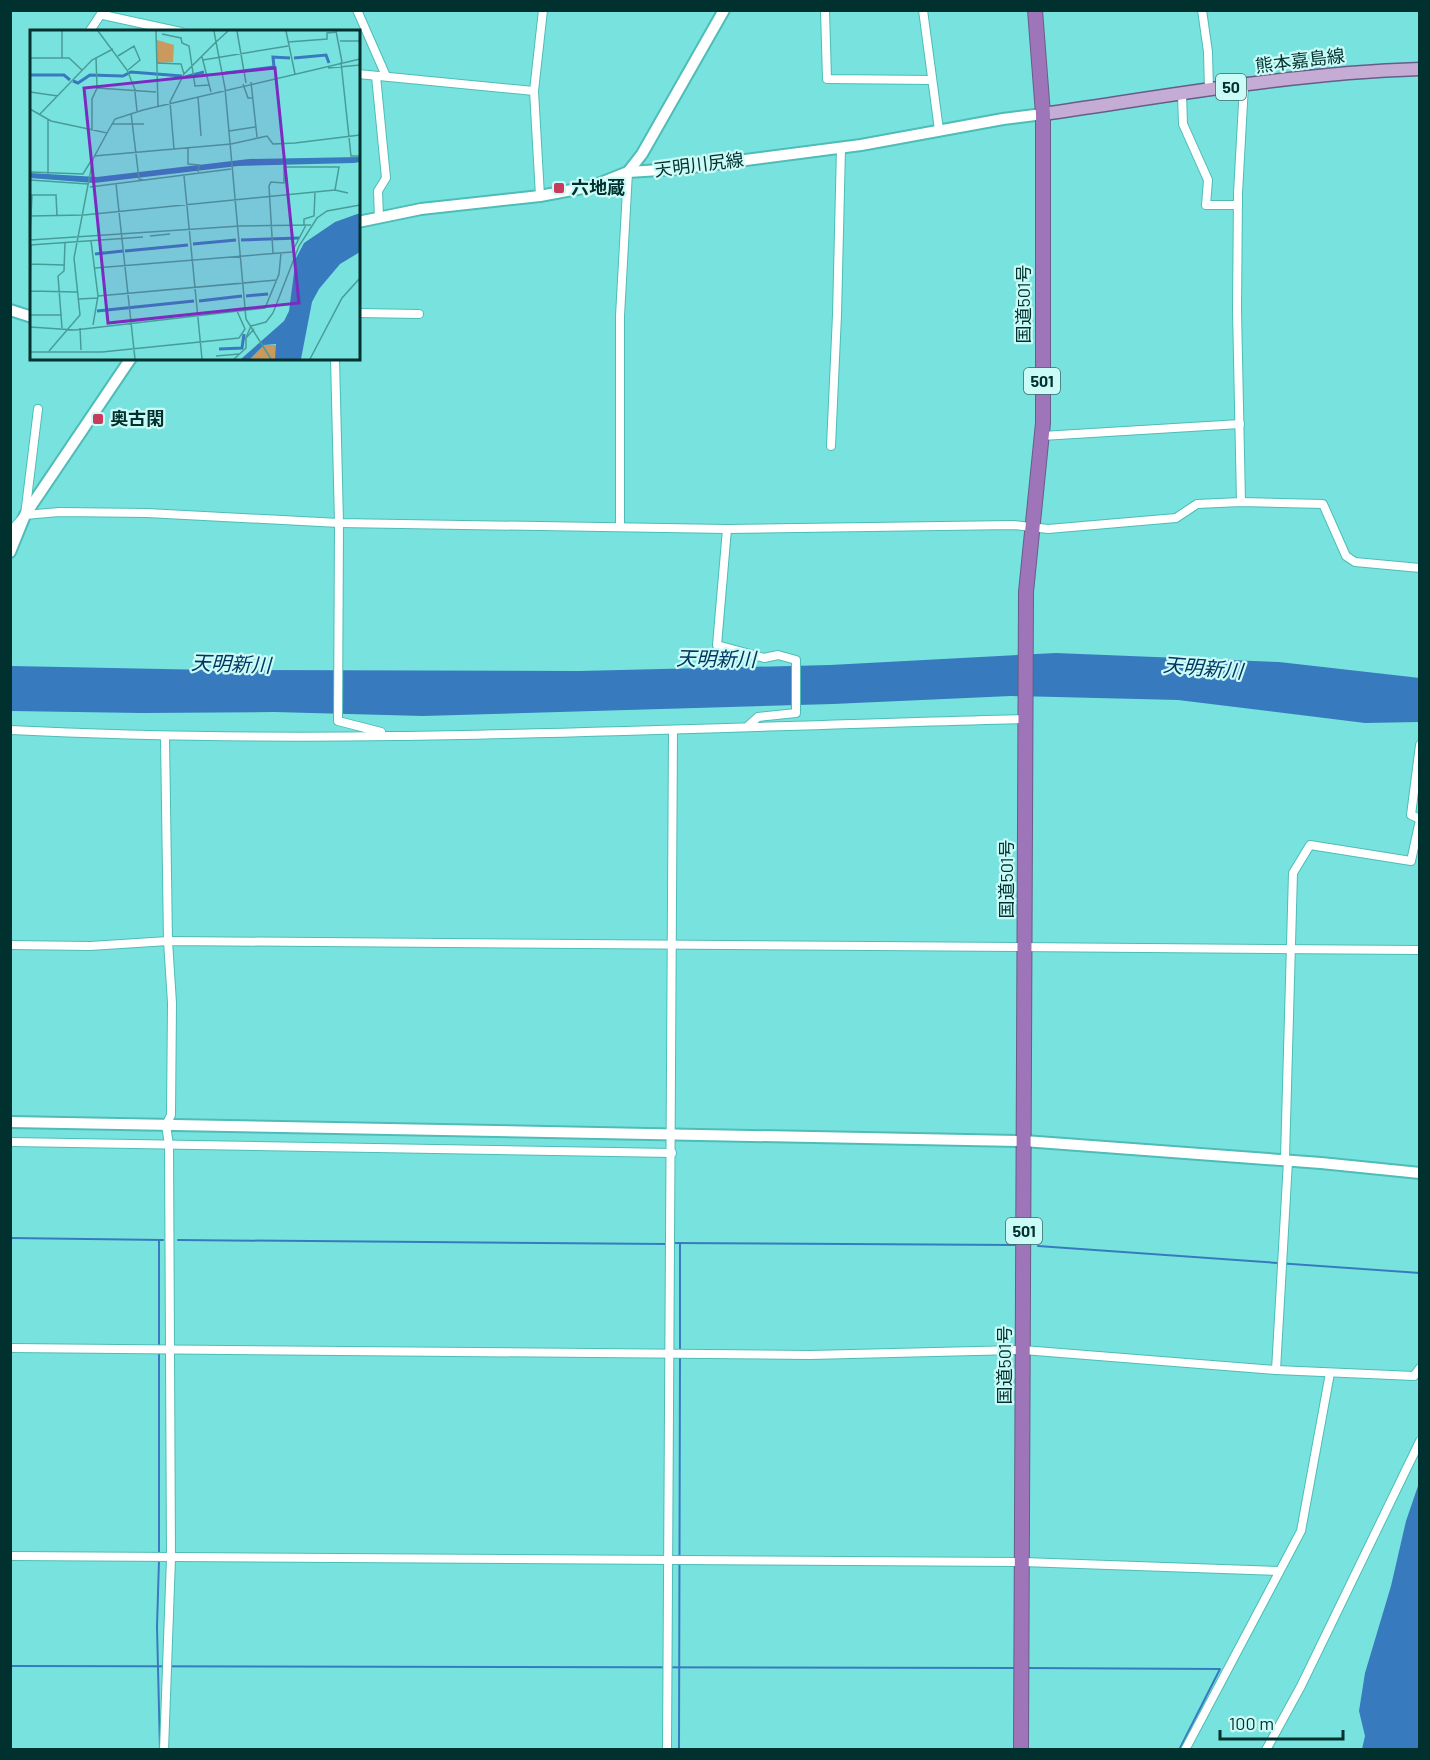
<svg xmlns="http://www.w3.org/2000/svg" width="1430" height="1760" font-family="Barlow,'Noto Sans JP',sans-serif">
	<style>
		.water { fill: #387abe }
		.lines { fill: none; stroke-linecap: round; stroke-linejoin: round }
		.stream { stroke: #387abe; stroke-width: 2 }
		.street-casing { stroke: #4ebcb7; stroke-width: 10 }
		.secondary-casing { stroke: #4ebcb7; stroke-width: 14 }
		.primary-casing { stroke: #675d89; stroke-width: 15 }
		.highway-casing { stroke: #675d89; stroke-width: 16 }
		.street { stroke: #fff; stroke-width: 8 }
		.secondary { stroke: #fff; stroke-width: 10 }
		.primary { stroke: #c5acd5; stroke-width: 12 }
		.highway { stroke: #9e75b9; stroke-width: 14 }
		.poi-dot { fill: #ca3a5c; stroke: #cafbf7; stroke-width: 2 }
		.labels { text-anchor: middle; stroke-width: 4.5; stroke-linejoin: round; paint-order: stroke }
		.shield { fill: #cafbf7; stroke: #3d6e6b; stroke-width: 1.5 }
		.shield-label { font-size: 16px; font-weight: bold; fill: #00312f }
		.street-label { font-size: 18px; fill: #00312f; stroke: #cafbf7 }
		.poi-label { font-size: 18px; font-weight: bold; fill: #00312f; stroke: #cafbf7; text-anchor: start }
		.water-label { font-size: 20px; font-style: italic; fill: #033562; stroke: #cafbf7 }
		.inset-river { fill: none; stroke: #387abe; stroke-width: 3 }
		.inset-road { fill: none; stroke: #489c98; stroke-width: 1.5 }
		.view { fill: #7b2cbf; fill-opacity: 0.15; stroke: #7b2cbf; stroke-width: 3 }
		.inset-edge { fill: none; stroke: #00312f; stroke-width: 3 }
	</style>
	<rect width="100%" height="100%" fill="#78e3de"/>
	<g class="water">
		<path d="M1056,653L1279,662L1420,678L1419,722L1365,723L1178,700L1011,696L833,704L423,716L274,712L141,713L11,711V666L213,670L579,671L830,665Z"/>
		<path d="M1419,1483V1749H1362L1365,1736L1359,1711L1365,1673L1391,1586L1406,1521Z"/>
	</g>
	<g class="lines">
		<g class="stream">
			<path d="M10,1238L163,1240"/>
			<path d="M178,1240L667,1244"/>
			<path d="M673,1243L1015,1245"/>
			<path d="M1038,1246L1420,1273"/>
			<path d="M680,1352V1243"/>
			<path d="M159,1554V1240"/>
			<path d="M159,1560L157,1627L160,1750"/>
			<path d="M10,1666L1017,1668"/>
			<path d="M1025,1668L1220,1669L1179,1750"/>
			<path d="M679,1750L680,1357"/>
		</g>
		<g class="street-casing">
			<g id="street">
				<path d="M357,10L386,76"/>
				<path d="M825,10L827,79L932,80"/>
				<path d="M923,10L939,130"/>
				<path d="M1202,10L1208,52L1209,91"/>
				<path d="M103,15L181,32"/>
				<path d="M89,32L103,11"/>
				<path d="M358,74L534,91"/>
				<path d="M376,76L386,178L378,191L379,218"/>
				<path d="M1182,94L1183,124L1208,180L1206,205H1238"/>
				<path d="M540,196L534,91L543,10"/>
				<path d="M358,313L419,314"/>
				<path d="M335,358L339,523L338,721L381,732"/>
				<path d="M1042,436L1240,424"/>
				<path d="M831,446L837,315L841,148"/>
				<path d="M1241,502L1237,310L1238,193L1244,85"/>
				<path d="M25,515L59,512L147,513L339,523L727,529L1014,525L1048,529L1176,518L1197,504L1241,502L1323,504L1346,556L1355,562L1420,568"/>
				<path d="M620,526V316L628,172"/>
				<path d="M727,529L717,645L764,658L778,655L796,660V713L758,717L748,726"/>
				<path d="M10,532L25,515L38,409"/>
				<path d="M10,730C349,747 688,727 1026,719"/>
				<path d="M1420,745L1411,815L1420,819"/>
				<path d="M10,945L90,946L168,941L1420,950"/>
				<path d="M10,1142L672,1153"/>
				<path d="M10,1348L810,1355L1023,1350L1276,1370L1414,1376L1420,1368"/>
				<path d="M1276,1370L1288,1161L1285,1158L1293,873L1310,845L1411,861L1420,820"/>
				<path d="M10,1556L1023,1562L1279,1571"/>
				<path d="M164,1750L171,1558L169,1145L166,1125L171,1115L172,1003L168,941L165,736"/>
				<path d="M667,1750L673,730"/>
				<path d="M1185,1750L1301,1531L1330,1373"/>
				<path d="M1266,1750L1301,1686L1420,1441"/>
			</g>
		</g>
		<g class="secondary-casing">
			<g id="secondary">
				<path d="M628,172L642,154L724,10"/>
				<path d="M358,222L421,209L540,196L593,186L628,172L676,169L861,145L1003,119L1043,114"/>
				<path d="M10,310L32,317"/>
				<path d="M10,552L25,515L131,358"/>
				<path d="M10,1122L1024,1141L1321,1163L1420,1173"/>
			</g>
		</g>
		<g class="primary-casing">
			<path id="primary" d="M1043,114C1168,96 1293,73 1420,69"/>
		</g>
		<g class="highway-casing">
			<path id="highway" d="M1021,1750L1026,592L1043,423V114L1035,10"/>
		</g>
		<use href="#street" class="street"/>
		<use href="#secondary" class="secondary"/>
		<use href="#primary" class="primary"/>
		<use href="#highway" class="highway"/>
	</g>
	<g class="poi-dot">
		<rect x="553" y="182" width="12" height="12" rx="3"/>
		<rect x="92" y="413" width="12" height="12" rx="3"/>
	</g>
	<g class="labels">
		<g class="shield">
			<rect x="1216" y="74" width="30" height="26" rx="4.5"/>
			<rect x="1024" y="368" width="36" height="26" rx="4.5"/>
			<rect x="1006" y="1218" width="36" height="26" rx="4.5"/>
		</g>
		<g class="shield-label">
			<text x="1231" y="93">50</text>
			<text x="1042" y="387">501</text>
			<text x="1024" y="1237">501</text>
		</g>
		<g class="street-label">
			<text transform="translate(1300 61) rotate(-7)" y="6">熊本嘉島線</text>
			<text transform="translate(699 165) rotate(-7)" y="6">天明川尻線</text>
			<text transform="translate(1024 304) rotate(-90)" y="6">国道501号</text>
			<text transform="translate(1007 879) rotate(-90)" y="6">国道501号</text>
			<text transform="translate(1005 1365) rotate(-90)" y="6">国道501号</text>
		</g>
		<g class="poi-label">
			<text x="571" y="194">六地蔵</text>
			<text x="110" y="425">奥古閑</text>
		</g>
		<g class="water-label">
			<text transform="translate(716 659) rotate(1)" y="7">天明新川</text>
			<text transform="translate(231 664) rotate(2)" y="7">天明新川</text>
			<text transform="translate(1203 668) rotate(5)" y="7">天明新川</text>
		</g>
	</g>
	<g transform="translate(30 30)">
		<rect width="330" height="330" fill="#78e3de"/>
		<path d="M127,10L144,15L143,32L127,33ZM234,315H248L245,329H220Z" fill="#c9995d"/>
		<path d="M330,127V132L324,133L208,136L64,153L0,148V143L67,147L219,129ZM330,183V222L310,234L289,259L282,272L271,329H245L246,314L234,315L220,329H211L254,291L259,281L266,228L274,213L305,192Z" fill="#387abe"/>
		<path class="inset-river" d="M264,28L296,25L299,33M195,43L244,37L243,27L260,28M0,45H34L40,50M155,47L174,42M43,51L48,53L60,45L93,46L101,42L152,46M211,210L269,208M163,214L206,210M95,221L158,215M65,224L93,221M216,266L238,264M169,271L212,266M67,281L164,271M189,319L212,318L214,304"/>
		<path class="inset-road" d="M32,1V28M68,1L97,40L106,62M126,1L128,76M198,1L186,12L195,58L216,289L241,329M207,1L216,53M256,1L265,44M306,1L312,32M132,4L151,8L152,13L159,16L165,56L179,55M310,11H330M258,12L297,9V3L307,2M88,26L104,16L110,30L98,40M172,27L181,62M0,28H39L52,40M173,30L258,16M311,32L321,126H330M126,33L151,34L154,44M298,38L330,35M221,52L227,107M213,54L218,68H222M67,58L126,62M0,62L28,66M105,62L107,81M168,67L171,106M0,79L21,91L77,103L85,89L113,80L330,29M101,83L109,149L113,150M10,84L62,30L83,19M18,90V144M82,94H114M62,100V69L67,58L66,27M199,101L225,97M158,118V134L169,135L168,142M144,119L140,72L154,44L186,12L184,1M64,126L201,114L237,106L243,114L265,113L330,105M0,142L53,144L61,131M154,146L172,329M0,150L58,154M86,154L105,329M60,157L201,139M0,165H26L27,186M0,186L54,185L305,160L318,163M274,195V189L284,186L285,162M120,206L140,204M0,208L2,165M0,210L210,196L281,195M61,211L68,266L63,295M0,215L113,207M243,223L239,156L241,152L254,153V137H309L305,160M0,234L34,235M65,238L262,222L276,195M0,261L47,262M68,266L247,250M48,269L68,268M0,276L1,214M0,285H32M0,297L45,300L235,278L249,244L251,223M32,298L28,246L34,241L35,213M50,298L51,320M215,310L221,296L236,292L243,283L269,216L287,188L297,181L330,175M19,321L50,285L44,228L63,129L77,103M0,322H72L209,308L215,299L207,281M186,326L209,324M204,329L216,318V308L224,299M280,329L312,268L330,248"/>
		<path class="view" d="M245,38L269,273L78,293L54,58Z"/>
		<rect width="330" height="330" class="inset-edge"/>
	</g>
	<rect width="1430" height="1760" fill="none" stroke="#00312f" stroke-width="24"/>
	<path d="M1220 1730v9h123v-9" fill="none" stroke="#00312f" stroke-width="3"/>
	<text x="1229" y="1730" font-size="18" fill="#00312f" stroke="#cafbf7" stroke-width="4.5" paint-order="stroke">100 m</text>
</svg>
